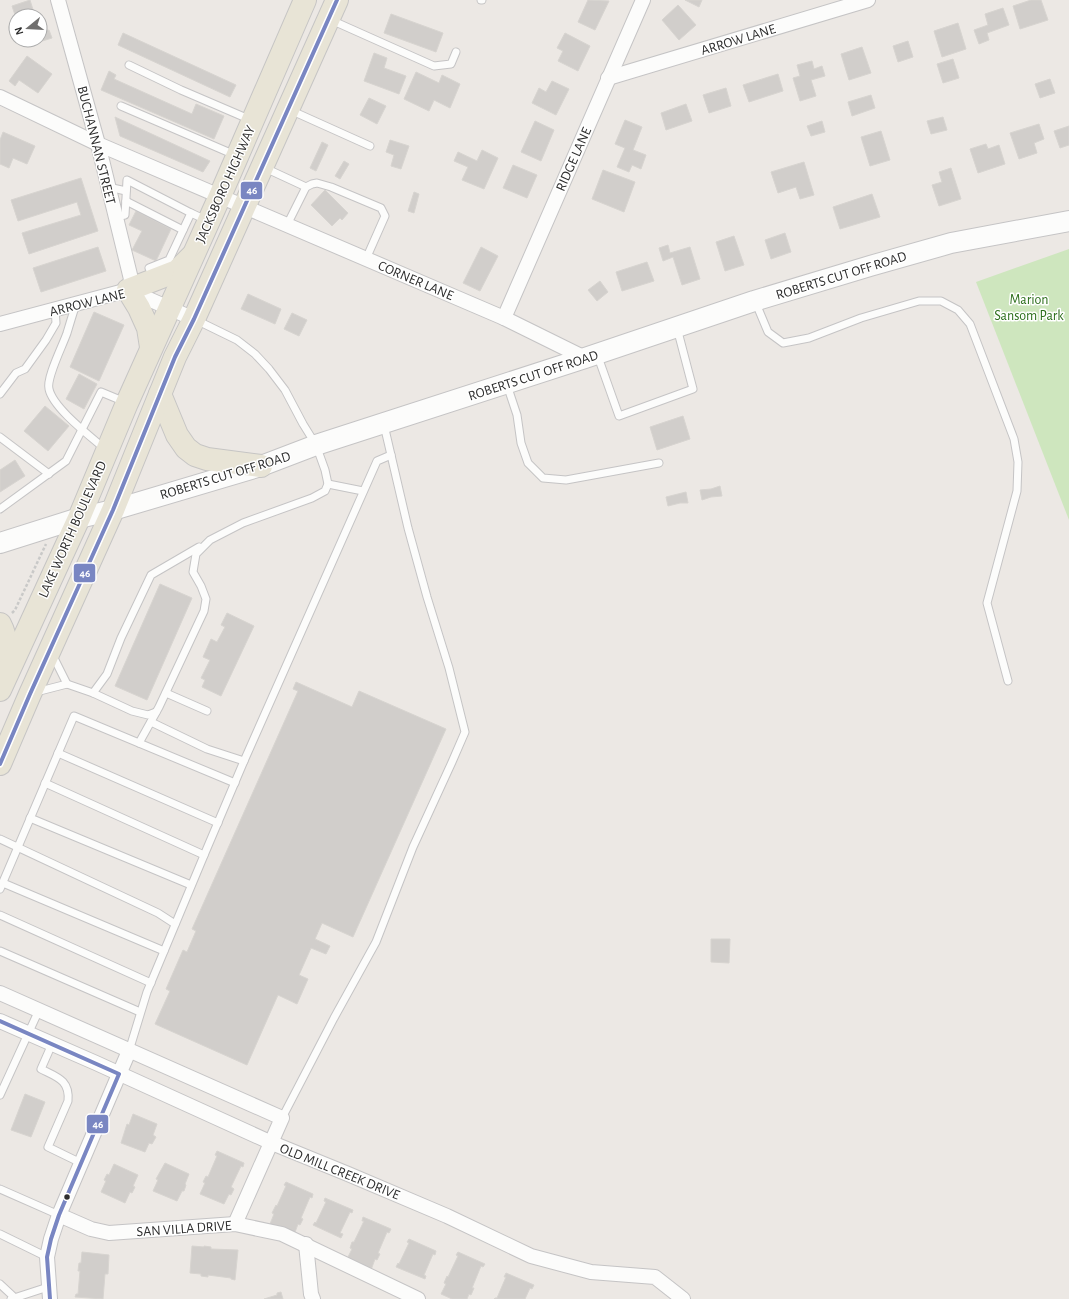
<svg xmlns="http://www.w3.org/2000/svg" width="1069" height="1299" font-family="'Alegreya Sans',sans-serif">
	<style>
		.green { fill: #cee6be }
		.building { fill: #d1cecb; stroke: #d7d4d0 }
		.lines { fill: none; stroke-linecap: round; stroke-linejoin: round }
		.lane-casing { stroke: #c5c4c5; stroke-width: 9 }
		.street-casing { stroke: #c5c4c5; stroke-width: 16 }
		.secondary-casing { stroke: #c5c4c5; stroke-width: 22 }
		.primary-casing { stroke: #c6c5c4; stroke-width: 24 }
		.path { stroke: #c9c9c8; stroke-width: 2.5; stroke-dasharray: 3 2; stroke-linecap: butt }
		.lane { stroke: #fcfcfb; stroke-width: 7 }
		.street { stroke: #fcfcfb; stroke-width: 14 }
		.secondary { stroke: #fcfcfb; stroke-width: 20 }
		.primary { stroke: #e8e4d6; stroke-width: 22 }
		.bus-1-casing { stroke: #fff; stroke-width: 7 }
		.bus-1 { stroke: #7986c2; stroke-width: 4 }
		.bus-dot { fill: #2e2e2e; stroke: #fff; stroke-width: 1.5 }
		.labels { text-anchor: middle; stroke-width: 3; stroke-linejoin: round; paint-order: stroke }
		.street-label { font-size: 14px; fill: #2e2e2e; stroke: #fff }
		.park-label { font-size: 14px; fill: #2c6e1b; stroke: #fff }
		.line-badge { stroke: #fff; stroke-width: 1.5 }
		.badge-label { font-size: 11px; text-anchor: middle; font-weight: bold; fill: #fff }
	</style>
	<rect width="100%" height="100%" fill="#ece8e4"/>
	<path class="green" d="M1069,249V520L976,282Z"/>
	<g class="building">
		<path d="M30,0L35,16H16V18L12,6Z"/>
		<path d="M588,0L609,1L595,30L578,22Z"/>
		<path d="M685,0H702L699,7Z"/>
		<path d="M1031,0H1041L1048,20L1020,29L1013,6Z"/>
		<path d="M678,5L696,25L679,40L662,20Z"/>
		<path d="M1003,8L1009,25L987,33L989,40L979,44L974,30L988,25L985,14Z"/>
		<path d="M391,14L443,33L436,52L384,33Z"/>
		<path d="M958,23L966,49L942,57L934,31Z"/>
		<path d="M49,30L52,38L26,46L24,40H40V33Z"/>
		<path d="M123,33L236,85L230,97L118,45Z"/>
		<path d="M565,33L590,46L578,71L558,61L563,51L557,48Z"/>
		<path d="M908,41L913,57L898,62L893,46Z"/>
		<path d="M862,47L871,73L849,80L841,54Z"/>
		<path d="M374,53L387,58L384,68L406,76L399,94L364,81Z"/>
		<path d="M27,56L52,74L38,93L19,80L15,86L9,81Z"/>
		<path d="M953,59L959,78L943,83L937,64Z"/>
		<path d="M812,61L814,69L822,66L825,76L811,80L816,96L800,101L793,78L800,76L797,65Z"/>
		<path d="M109,71L116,75L114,79L192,114L196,104L224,116L214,139L101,90Z"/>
		<path d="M416,72L439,83L442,75L460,84L450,108L434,100L429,111L404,99Z"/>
		<path d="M778,74L783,91L749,102L743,85Z"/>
		<path d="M1050,79L1055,93L1040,98L1035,84Z"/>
		<path d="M552,81L569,89L556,115L532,103L539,88L546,92Z"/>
		<path d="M726,88L731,106L709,113L703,95Z"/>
		<path d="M871,95L875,108L852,116L848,102Z"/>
		<path d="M369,98L386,106L377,124L360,115Z"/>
		<path d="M686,104L692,121L666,130L661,113Z"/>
		<path d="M115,117L210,161L203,172L120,136Z"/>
		<path d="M943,117L947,130L931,134L927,121Z"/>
		<path d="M625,120L642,127L633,150L646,155L641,169L632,165L629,172L617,167L625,148L615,144Z"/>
		<path d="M535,121L554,130L541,161L521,152Z"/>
		<path d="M822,121L825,132L811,136L807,126Z"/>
		<path d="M1039,124L1044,139L1034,143L1037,153L1019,159L1010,133Z"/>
		<path d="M1069,126V145L1060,148L1054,131Z"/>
		<path d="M881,131L890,160L870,166L861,137Z"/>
		<path d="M3,132L35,146L27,164L13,158L9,168L0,164V140Z"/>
		<path d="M390,140L409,146L401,169L391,166L394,155L386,152Z"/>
		<path d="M322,142L328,145L316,171L310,168Z"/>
		<path d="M986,144L988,149L999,145L1005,164L978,173L970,149Z"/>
		<path d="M482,150L498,158L484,189L462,180L468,167L454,161L458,152L477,161Z"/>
		<path d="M344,161L349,164L340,179L335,176Z"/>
		<path d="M804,162L814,195L800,199L796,187L778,193L771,172Z"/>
		<path d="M513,165L537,175L527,198L503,188Z"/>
		<path d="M951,168L961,199L939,206L932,185L942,182L939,172Z"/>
		<path d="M603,170L635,182L624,212L592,199Z"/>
		<path d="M81,178L98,231L29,254L22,233L81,215L77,202L18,221L11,200Z"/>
		<path d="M325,190L348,213L342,220L340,218L332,226L311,205Z"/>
		<path d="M414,192L419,194L414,213L408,211Z"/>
		<path d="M872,194L880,217L840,229L833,207Z"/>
		<path d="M136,211L171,229L156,261L132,250L142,231L129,225Z"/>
		<path d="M785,233L791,252L771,259L765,240Z"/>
		<path d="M734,236L744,265L725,271L716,242Z"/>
		<path d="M668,245L670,253L690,247L700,279L682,285L673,257L663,261L659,248Z"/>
		<path d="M98,247L106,271L41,292L33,268Z"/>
		<path d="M481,247L498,256L480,291L463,283Z"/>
		<path d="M647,262L654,281L622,291L616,272Z"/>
		<path d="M600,281L608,292L597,301L588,290Z"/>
		<path d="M248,294L281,309L275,324L241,309Z"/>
		<path d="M94,312L124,325L99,381L70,367Z"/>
		<path d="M292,313L307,320L299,336L284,329Z"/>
		<path d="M79,374L97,384L84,409L66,399Z"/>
		<path d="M45,406L69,426L48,451L24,431Z"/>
		<path d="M683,416L690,439L657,450L650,427Z"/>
		<path d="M15,460L25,476L0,492V470Z"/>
		<path d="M720,486L722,496L711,497L702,500L700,490L711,489Z"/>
		<path d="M686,492L688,503H680L668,506L666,497Z"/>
		<path d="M160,584L192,598L147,700L115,686Z"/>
		<path d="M227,613L254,626L221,696L202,687L205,680L201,678L210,660L203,657L211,639L217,642L225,627L221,625Z"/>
		<path d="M296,682L352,707L359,691L446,729L353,937L322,923L315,939L330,946L326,954L311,948L299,975L308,979L297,1004L278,995L247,1065L155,1024L170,991L166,989L183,950L187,952L196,931L192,929L298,691L293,689Z"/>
		<path d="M711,939H730L729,963L711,962Z"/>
		<path d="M25,1094L45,1102L31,1137L11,1130Z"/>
		<path d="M133,1114L157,1124L153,1135L156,1137L152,1144L149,1143L145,1152L121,1143L127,1124L129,1125Z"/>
		<path d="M217,1151L244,1163L243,1167L241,1166L231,1187L234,1189L231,1195L229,1194L224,1204L200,1194L205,1183L203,1182L206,1176L208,1177L217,1156L215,1155Z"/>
		<path d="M165,1163L189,1174L185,1184L186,1185L184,1191H182L177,1201L153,1191L158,1180L156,1179Z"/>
		<path d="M114,1164L138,1175L133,1186L135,1187L132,1193L130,1192L125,1203L101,1192L106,1181L104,1180L107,1174L109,1175Z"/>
		<path d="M286,1182L313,1194L312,1198L310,1197L301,1218L303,1219L300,1225L298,1224L294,1235L270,1224L274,1214L272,1213L276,1205L277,1206L286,1186L284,1185Z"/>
		<path d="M325,1198L353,1210L352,1213L350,1212L340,1233L343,1234L341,1238L313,1225L315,1222L316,1223L326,1202L324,1201Z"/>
		<path d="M363,1217L391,1229L389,1233L387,1232L378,1253L380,1254L377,1260L375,1259L371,1270L347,1259L352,1249L350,1248L352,1242H354L364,1221H362Z"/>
		<path d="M409,1239L436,1251L435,1255L433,1254L424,1275L426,1276L425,1279L396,1267L398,1263L399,1264L409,1243L407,1242Z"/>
		<path d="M192,1246L204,1247V1246L211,1247V1249L238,1250L235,1280L231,1279V1278L208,1275V1277L201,1276V1274L190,1273Z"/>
		<path d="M82,1252L109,1255L108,1274H105L103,1299L75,1297L76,1294H78L80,1271H78L79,1263H81Z"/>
		<path d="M458,1252L485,1264L483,1267L481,1266L472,1288H474L471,1295L469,1294L467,1299H452L441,1294L446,1284L444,1283L447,1276L448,1277L458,1256L456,1255Z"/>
		<path d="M506,1273L534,1285L532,1289L530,1288L525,1299H494L495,1298H497L506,1277H504Z"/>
		<path d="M281,1292L283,1299H264L277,1295V1293Z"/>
	</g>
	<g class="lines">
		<g class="lane-casing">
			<g id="lane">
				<path d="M481,0H482"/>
				<path d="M331,20L434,66L451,64L456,52"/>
				<path d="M129,65L181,90L251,120"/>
				<path d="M121,106L235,155"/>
				<path d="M290,110L370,146"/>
				<path d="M265,168L306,187"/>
				<path d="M108,187L126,191"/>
				<path d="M126,201L183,230"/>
				<path d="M115,217L125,215L127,180L191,213"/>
				<path d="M287,225L306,187L312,184L317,183L331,187L381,208L385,216L366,259"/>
				<path d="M153,278L149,268L169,260L191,213L206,220"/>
				<path d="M755,301L768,332L783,343L809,338L861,318L919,301H941L958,310L970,324L1014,439L1018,462L1017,491L987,603L1008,681"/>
				<path d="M76,304C73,313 70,323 67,333C63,345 46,378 49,389C53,408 90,436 105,449"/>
				<path d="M597,354L619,416L693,389L677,328"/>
				<path d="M507,385L517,415L521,443L528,463L543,478L566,480L659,463"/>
				<path d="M0,394L16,373L25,369L46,340L56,323L55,309"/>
				<path d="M0,437L49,474"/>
				<path d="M328,484L363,491"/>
				<path d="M0,509L66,461L101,392L125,402"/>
				<path d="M52,654L67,684"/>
				<path d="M36,692L67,684L93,693L132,711L148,715L156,712"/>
				<path d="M93,693L107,674L121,638L151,575L199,547"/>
				<path d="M166,693L207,711"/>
				<path d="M151,722L207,749L244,761"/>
				<path d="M139,743L159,707L204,611L206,599L201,586L193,572L196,554L210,540L243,523L312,498L325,491L328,484L325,470L316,445L303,424L285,390L269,369L255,354L237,340L196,320"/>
				<path d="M58,753L218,823"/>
				<path d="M45,783L204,855"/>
				<path d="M30,818L191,885"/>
				<path d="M0,839L158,913L175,924"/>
				<path d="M3,883L164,951"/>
				<path d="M0,889L74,716L235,783"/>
				<path d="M0,915L151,983"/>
				<path d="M0,951L140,1012"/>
				<path d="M52,1044L41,1069C57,1077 70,1080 68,1101L48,1147L81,1163"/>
				<path d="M129,1051L147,992L205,853L244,761L377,461L391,455"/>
				<path d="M0,1095L39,1010"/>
				<path d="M282,1118L334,1018L376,942L413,847L452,762L465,732L449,668L427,597L408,528L384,425"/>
				<path d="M0,1189L59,1215"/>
				<path d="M0,1234L47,1257"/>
				<path d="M0,1284L15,1298"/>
				<path d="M11,1299L48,1287"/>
			</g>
		</g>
		<g class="street-casing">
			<g id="street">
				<path d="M58,0L98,144L131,279L128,290"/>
				<path d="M608,78L868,0"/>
				<path d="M0,97L98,144L504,318L585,358"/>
				<path d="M504,318L643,0"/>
				<path d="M0,324L128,290L194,319"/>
				<path d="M0,993L282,1118L235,1224"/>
				<path d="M0,1021L96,1063L272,1143L348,1174L447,1216L531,1256L591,1272L655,1277L683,1299"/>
				<path d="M59,1215L91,1229L109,1233L235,1224L282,1234L418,1299"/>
				<path d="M306,1244L311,1294L313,1299"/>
				<path d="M50,1299L47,1257L51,1239L59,1215L129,1051"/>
			</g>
		</g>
		<g class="secondary-casing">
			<path id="secondary" d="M0,543L79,518L113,510L261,466L316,445L384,423L585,358L754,301L870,266L951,243L1069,221"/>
		</g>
		<g class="primary-casing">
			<g id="primary">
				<path d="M151,347L148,328L139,308L128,290L177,271L191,257"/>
				<path d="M160,394L177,435L186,448L195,455L207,459L261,466"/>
				<path d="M0,624C8,639 7,655 0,671"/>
				<path d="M0,690L79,518L127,403L220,196L305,0"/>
				<path d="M0,764L30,694L113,510L175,357L194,319L337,0"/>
			</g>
		</g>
		<path class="path" d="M12,613L15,610L46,544"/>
		<use href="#lane" class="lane"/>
		<use href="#street" class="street"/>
		<use href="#secondary" class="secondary"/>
		<use href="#primary" class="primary"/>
		<g class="bus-1-casing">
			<g id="bus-1">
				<path d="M0,764L30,694L113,510L175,357L194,319L337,0"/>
				<path d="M0,1021L119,1074L59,1215L51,1239L47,1257L50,1299"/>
			</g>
		</g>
		<use href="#bus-1" class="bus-1"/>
	</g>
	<circle class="bus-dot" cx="67" cy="1197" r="3.5"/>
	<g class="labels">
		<g class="street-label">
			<text transform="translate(738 39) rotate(-17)" y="5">ARROW LANE</text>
			<text transform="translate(97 145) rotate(76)" y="5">BUCHANNAN STREET</text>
			<text transform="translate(573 159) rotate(-66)" y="5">RIDGE LANE</text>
			<text transform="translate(225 184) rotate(-66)" y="5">JACKSBORO HIGHWAY</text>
			<text transform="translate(841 275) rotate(-17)" y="5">ROBERTS CUT OFF ROAD</text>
			<text transform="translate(416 280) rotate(23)" y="5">CORNER LANE</text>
			<text transform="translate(87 302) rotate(-14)" y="5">ARROW LANE</text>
			<text transform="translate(533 375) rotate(-18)" y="5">ROBERTS CUT OFF ROAD</text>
			<text transform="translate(225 475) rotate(-17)" y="5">ROBERTS CUT OFF ROAD</text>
			<text transform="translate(72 529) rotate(-66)" y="5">LAKE WORTH BOULEVARD</text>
			<text transform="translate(340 1171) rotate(22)" y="5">OLD MILL CREEK DRIVE</text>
			<text transform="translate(184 1228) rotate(-4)" y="5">SAN VILLA DRIVE</text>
		</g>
		<g class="park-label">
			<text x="1029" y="304">Marion<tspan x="1029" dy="16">Sansom Park</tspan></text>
		</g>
	</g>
	<g class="line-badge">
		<rect x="240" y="181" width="23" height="19" rx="4" fill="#7986c2"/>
		<rect x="73" y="563" width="23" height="20" rx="4" fill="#7986c2"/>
		<rect x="86" y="1114" width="23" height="20" rx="4" fill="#7986c2"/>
	</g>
	<g class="badge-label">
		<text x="252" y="194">46</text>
		<text x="85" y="577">46</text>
		<text x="98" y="1128">46</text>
	</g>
	<g transform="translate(28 28) rotate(252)"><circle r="19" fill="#ffffff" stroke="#ababab"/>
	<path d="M0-3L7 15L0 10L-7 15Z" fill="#706f6e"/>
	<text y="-6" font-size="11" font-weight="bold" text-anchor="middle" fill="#2e2e2e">N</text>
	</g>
</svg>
